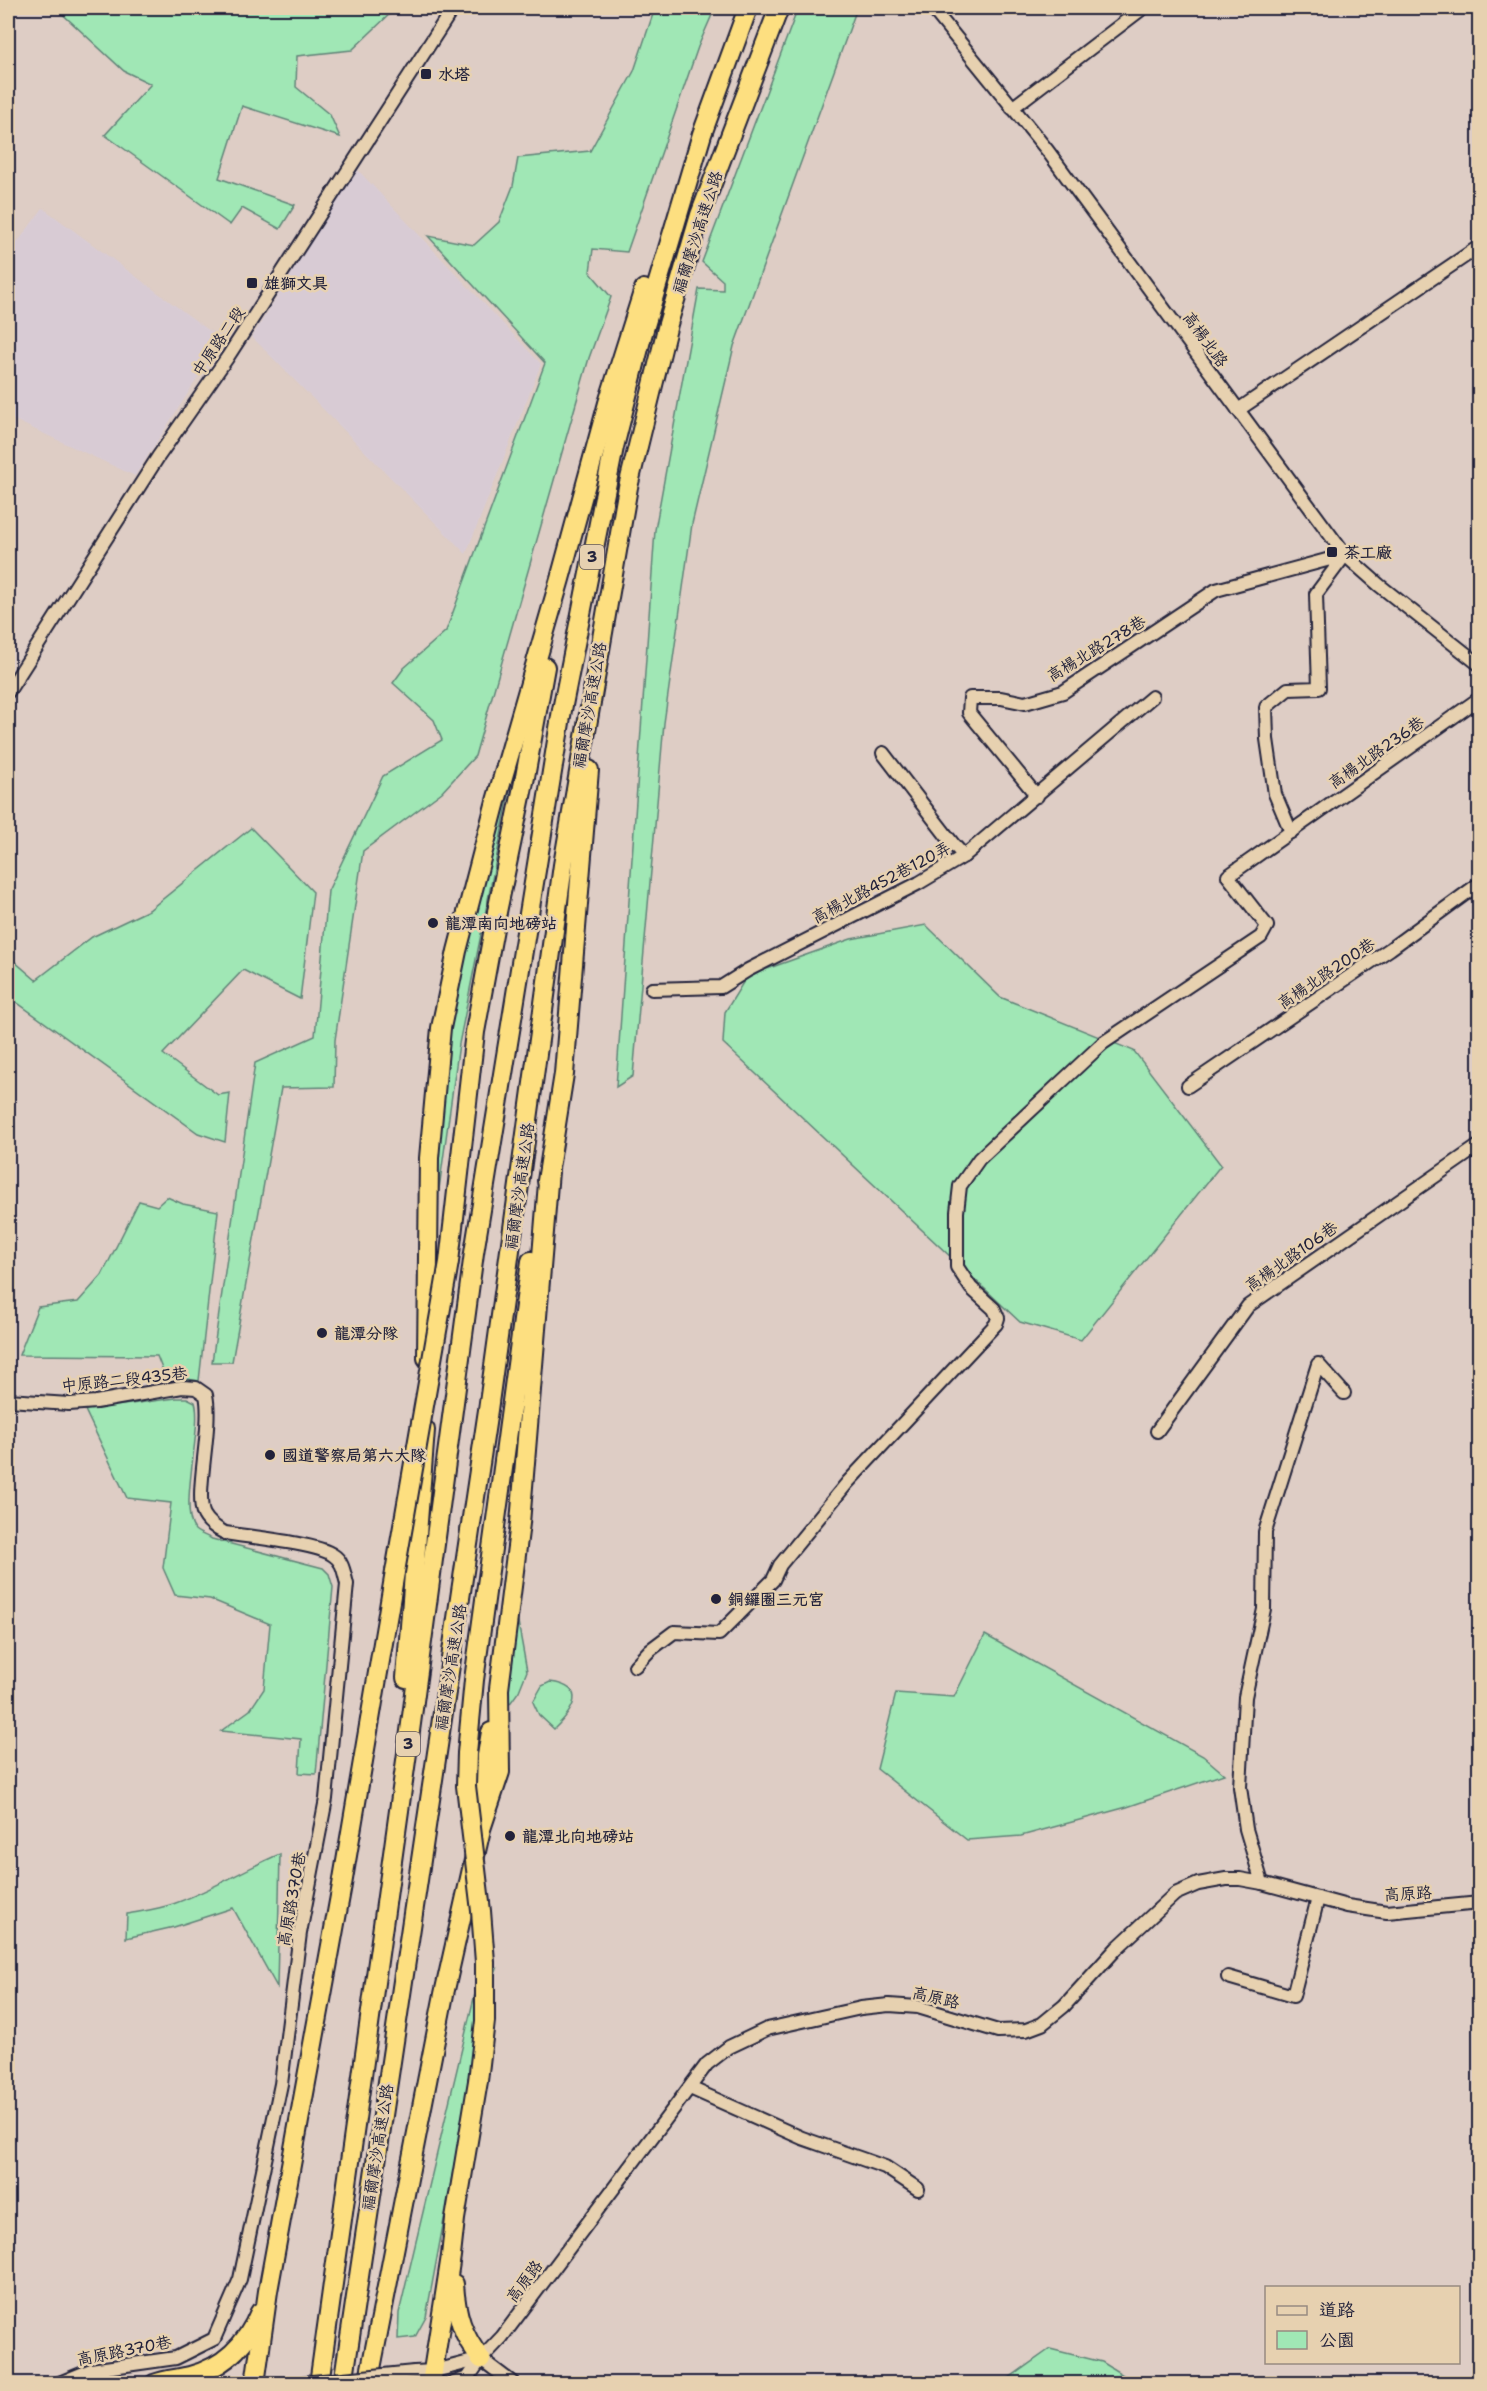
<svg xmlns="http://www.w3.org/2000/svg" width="1487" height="2391" font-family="'Shantell Sans','LXGW WenKai TC',sans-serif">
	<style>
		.built { fill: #d8cbd4 }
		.green { fill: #a0e7b5; stroke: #618478; stroke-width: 1.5 }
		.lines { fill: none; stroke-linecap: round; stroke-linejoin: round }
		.minor-casing { stroke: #22223b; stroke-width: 16 }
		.highway-casing { stroke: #22223b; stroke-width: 22 }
		.minor { stroke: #e7d1b0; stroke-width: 12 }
		.highway { stroke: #fddf80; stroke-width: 18 }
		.minor-bridge-casing { stroke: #22223b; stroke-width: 16; stroke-linecap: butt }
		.highway-bridge-casing { stroke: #22223b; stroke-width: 22; stroke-linecap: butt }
		.minor-bridge { stroke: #e7d1b0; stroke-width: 12 }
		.highway-bridge { stroke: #fddf80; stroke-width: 18 }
		.poi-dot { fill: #22223b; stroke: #e7d1b0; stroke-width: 2 }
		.labels { text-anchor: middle; stroke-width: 5; stroke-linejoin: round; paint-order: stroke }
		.shield { fill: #e7d1b0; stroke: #5d565e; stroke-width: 1.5 }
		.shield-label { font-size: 15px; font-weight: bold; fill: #22223b }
		.poi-label { font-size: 16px; font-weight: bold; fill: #22223b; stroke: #e7d1b0; text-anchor: start }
		.street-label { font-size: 16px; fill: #22223b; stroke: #e7d1b0 }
	</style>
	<rect width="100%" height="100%" fill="#decdc5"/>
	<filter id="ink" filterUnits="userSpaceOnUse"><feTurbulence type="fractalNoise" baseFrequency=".0167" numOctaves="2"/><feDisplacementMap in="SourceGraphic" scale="12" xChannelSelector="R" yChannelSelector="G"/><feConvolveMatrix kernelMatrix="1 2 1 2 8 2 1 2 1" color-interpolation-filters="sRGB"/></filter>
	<g filter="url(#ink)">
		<g class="built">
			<path d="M356,168L541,364L466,554L252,337Z"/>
			<path d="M43,208L222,340L135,476L8,417V255Z"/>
		</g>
		<g class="green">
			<path d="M56,8H390L394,10L352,50L297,56L296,87L330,115L340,137L242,106L219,178L295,205L280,229L242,208L230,225L105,135L151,84L124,71Z"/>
			<path d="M655,8H715L698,47L627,252L593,249L590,272L611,297L589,358L475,756L442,792L363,851L335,1040L334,1087L281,1088L232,1362H212L255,1063L315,1036L328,891L383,776L442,740L434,720L393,683L404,668L446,631L545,363L428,236L474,245L499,222L513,186L518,158L590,151L634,71Z"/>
			<path d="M798,8H857L734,346L692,524L664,723L633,1076L616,1087L655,530L699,289L723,290V281L702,262Z"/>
			<path d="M518,750L459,1044L436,1211L438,1113L456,983Z"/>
			<path d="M251,828L313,892L300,999L243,970L163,1054L218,1095L230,1093L225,1142L198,1133L8,996V956L36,980L92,937L149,910Z"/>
			<path d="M926,925L1000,997L1134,1051L1221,1165L1081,1340L1020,1322L723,1043L725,1012L747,976L851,939Z"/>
			<path d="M167,1197L183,1204L218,1211L199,1381L175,1377L166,1379L157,1356L19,1355L38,1307L78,1302L102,1275L139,1201L157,1206Z"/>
			<path d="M176,1398H187L195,1402C203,1428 178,1510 195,1530C199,1534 207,1536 212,1539L323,1568L329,1574L333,1587L316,1774L299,1773L301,1739L221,1731L250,1710L264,1689L270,1624L210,1599L175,1595L163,1568L171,1503L127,1498L85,1410Z"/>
			<path d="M516,1611L527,1671L519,1691L509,1705V1647Z"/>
			<path d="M985,1635L1203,1756L1224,1774L1127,1807L1021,1836L967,1840L877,1769L896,1693L954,1697Z"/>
			<path d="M550,1682C589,1687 573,1711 554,1729L539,1715L533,1702L542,1686Z"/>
			<path d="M280,1854L277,1987L233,1908L174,1927L126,1938L127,1914C142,1911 159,1909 173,1904C211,1891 244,1869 280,1854Z"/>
			<path d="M497,1969L483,2009L426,2317L415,2337L398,2339L399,2313L477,1985Z"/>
			<path d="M1050,2349L1102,2362L1136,2383H1002Z"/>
		</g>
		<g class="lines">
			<g class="minor-casing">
				<g id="minor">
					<path d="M932,8L1047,150L1345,555L1379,585L1480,665"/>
					<path d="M1012,108L1143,8"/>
					<path d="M1238,410L1480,246"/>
					<path d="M8,692L158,457L227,358L453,8"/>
					<path d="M883,753L953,844L964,856"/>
					<path d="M1037,796L969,713L970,698H1001L1025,703L1063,692L1216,590L1345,555"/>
					<path d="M1291,832L1275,794L1267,739L1266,707L1288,689L1319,688L1316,594L1345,555"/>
					<path d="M652,989L721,987L748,970L919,883L964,856L1152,697"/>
					<path d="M1188,1086L1390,949L1480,883"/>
					<path d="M8,1400L69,1404L96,1402L182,1387L196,1388L206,1395C213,1427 194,1495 204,1515C209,1524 217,1529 225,1533C248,1537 316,1543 333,1555C343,1561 344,1573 347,1584L326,1799L300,1933L281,2084L240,2279L214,2339L176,2358L91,2370L57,2384"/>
					<path d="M1157,1431L1248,1306L1480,1145"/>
					<path d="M635,1666L650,1650L674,1632L719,1634L773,1580L780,1565L848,1482L996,1324L998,1318L994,1309L971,1288L957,1267V1212L960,1186L979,1159L1103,1043L1261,937L1267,926L1228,876L1480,698"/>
					<path d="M1262,1883L1246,1829L1240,1787L1245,1697L1264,1609L1265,1532L1318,1364L1344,1393"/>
					<path d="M1228,1977L1293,1996L1318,1898"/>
					<path d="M690,2088L802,2138L885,2167L918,2189"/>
					<path d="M481,2359L514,2384"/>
					<path d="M414,2372L435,2371L481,2359"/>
					<path d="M451,2384L468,2378L481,2359L502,2337L707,2064L729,2047L767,2029L861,2008L889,2005L918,2007L998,2031L1026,2030L1042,2024L1064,2006L1117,1948L1175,1894L1198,1884L1226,1879H1240L1262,1883L1347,1906L1387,1912L1480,1903"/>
				</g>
			</g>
			<g class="highway-casing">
				<g id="highway">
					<path d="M497,912L525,777L545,667"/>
					<path d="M547,1181L564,1074L589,770"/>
					<path d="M427,1358L429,1158L441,1028L457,951L496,801L560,579L608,403L644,289"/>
					<path d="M504,1461L531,1261"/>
					<path d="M406,1678L425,1430"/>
					<path d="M478,1808L491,1732"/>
					<path d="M454,2284C456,2314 462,2335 481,2359"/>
					<path d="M154,2384C166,2379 178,2379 190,2376C225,2367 247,2344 260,2312"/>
					<path d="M255,2384L268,2291L342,1885L395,1572"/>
					<path d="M319,2384L408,1746L474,1253L562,710L614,447L642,336L702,134L748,8"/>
					<path d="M343,2384L488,1410L563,865L628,487L668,324L700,215L779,8"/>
					<path d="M368,2384L444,1994L481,1829L500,1772L499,1689L520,1523L549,1171"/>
					<path d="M431,2384L451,2256L455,2219L478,2081"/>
				</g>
			</g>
			<use href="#minor" class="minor"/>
			<use href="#highway" class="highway"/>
			<g class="minor-bridge-casing">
				<path id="minor-bridge" d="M292,2384L414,2372"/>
			</g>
			<g class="highway-bridge-casing">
				<g id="highway-bridge">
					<path d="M395,1572L449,1262L475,1032L497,912"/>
					<path d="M478,2081L485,2021V1962L481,1911L466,1786L467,1753L474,1680L504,1461"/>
				</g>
			</g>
			<use href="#minor-bridge" class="minor-bridge"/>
			<use href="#highway-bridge" class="highway-bridge"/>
		</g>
	</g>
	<g class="poi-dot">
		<rect x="420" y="68" width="12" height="12" rx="3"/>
		<rect x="246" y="277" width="12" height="12" rx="3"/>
		<rect x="1326" y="546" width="12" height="12" rx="3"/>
		<circle cx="433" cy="923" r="6"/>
		<circle cx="322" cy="1333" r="6"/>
		<circle cx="270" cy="1455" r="6"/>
		<circle cx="716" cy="1599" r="6"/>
		<circle cx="510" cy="1836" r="6"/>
	</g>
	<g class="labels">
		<g class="shield">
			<rect x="580" y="545" width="24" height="24" rx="4.5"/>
			<rect x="396" y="1732" width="24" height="24" rx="4.5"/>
		</g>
		<g class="shield-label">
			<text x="592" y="562">3</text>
			<text x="408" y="1749">3</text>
		</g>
		<g class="poi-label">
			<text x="438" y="80">水塔</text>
			<text x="264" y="289">雄獅文具</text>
			<text x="1344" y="558">茶工廠</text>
			<text x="445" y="929">龍潭南向地磅站</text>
			<text x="334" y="1339">龍潭分隊</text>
			<text x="282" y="1461">國道警察局第六大隊</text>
			<text x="728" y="1605">銅鑼圈三元宮</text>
			<text x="522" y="1842">龍潭北向地磅站</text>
		</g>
		<g class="street-label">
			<text transform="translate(697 232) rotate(-72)" y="6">福爾摩沙高速公路</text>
			<text transform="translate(1206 339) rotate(54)" y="6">高楊北路</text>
			<text transform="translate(218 341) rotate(-56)" y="6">中原路二段</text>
			<text transform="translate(1096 648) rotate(-31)" y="6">高楊北路278巷</text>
			<text transform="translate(589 705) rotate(-80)" y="6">福爾摩沙高速公路</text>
			<text transform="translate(1376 752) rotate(-35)" y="6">高楊北路236巷</text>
			<text transform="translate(881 882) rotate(-28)" y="6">高楊北路452巷120弄</text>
			<text transform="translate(1326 973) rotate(-34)" y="6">高楊北路200巷</text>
			<text transform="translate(519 1186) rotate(-82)" y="6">福爾摩沙高速公路</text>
			<text transform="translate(1291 1256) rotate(-35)" y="6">高楊北路106巷</text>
			<text transform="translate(124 1379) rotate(-6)" y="6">中原路二段435巷</text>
			<text transform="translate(450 1667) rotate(-81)" y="6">福爾摩沙高速公路</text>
			<text transform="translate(1408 1893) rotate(-3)" y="6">高原路</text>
			<text transform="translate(291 1899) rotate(-80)" y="6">高原路370巷</text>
			<text transform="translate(936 1997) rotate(13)" y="6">高原路</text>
			<text transform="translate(377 2147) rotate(-81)" y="6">福爾摩沙高速公路</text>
			<text transform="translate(524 2281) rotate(-53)" y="6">高原路</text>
			<text transform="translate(124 2350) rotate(-11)" y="6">高原路370巷</text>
		</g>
	</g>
	<rect width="1487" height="2391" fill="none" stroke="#e7d1b0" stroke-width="30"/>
	<rect x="15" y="15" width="1457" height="2361" fill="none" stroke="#22223b" stroke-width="2" filter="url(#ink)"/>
	<rect x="1265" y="2286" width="195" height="78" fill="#e7d1b0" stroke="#988b81" stroke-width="1.5"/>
	<rect x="1277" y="2306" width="30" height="9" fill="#e7d1b0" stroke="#988b81" stroke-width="1.5"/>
	<text x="1319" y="2316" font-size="18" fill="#22223b">道路</text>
	<rect x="1277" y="2331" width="30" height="18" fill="#a0e7b5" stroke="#988b81" stroke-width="1.5"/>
	<text x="1319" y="2346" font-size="18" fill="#22223b">公園</text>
</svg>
